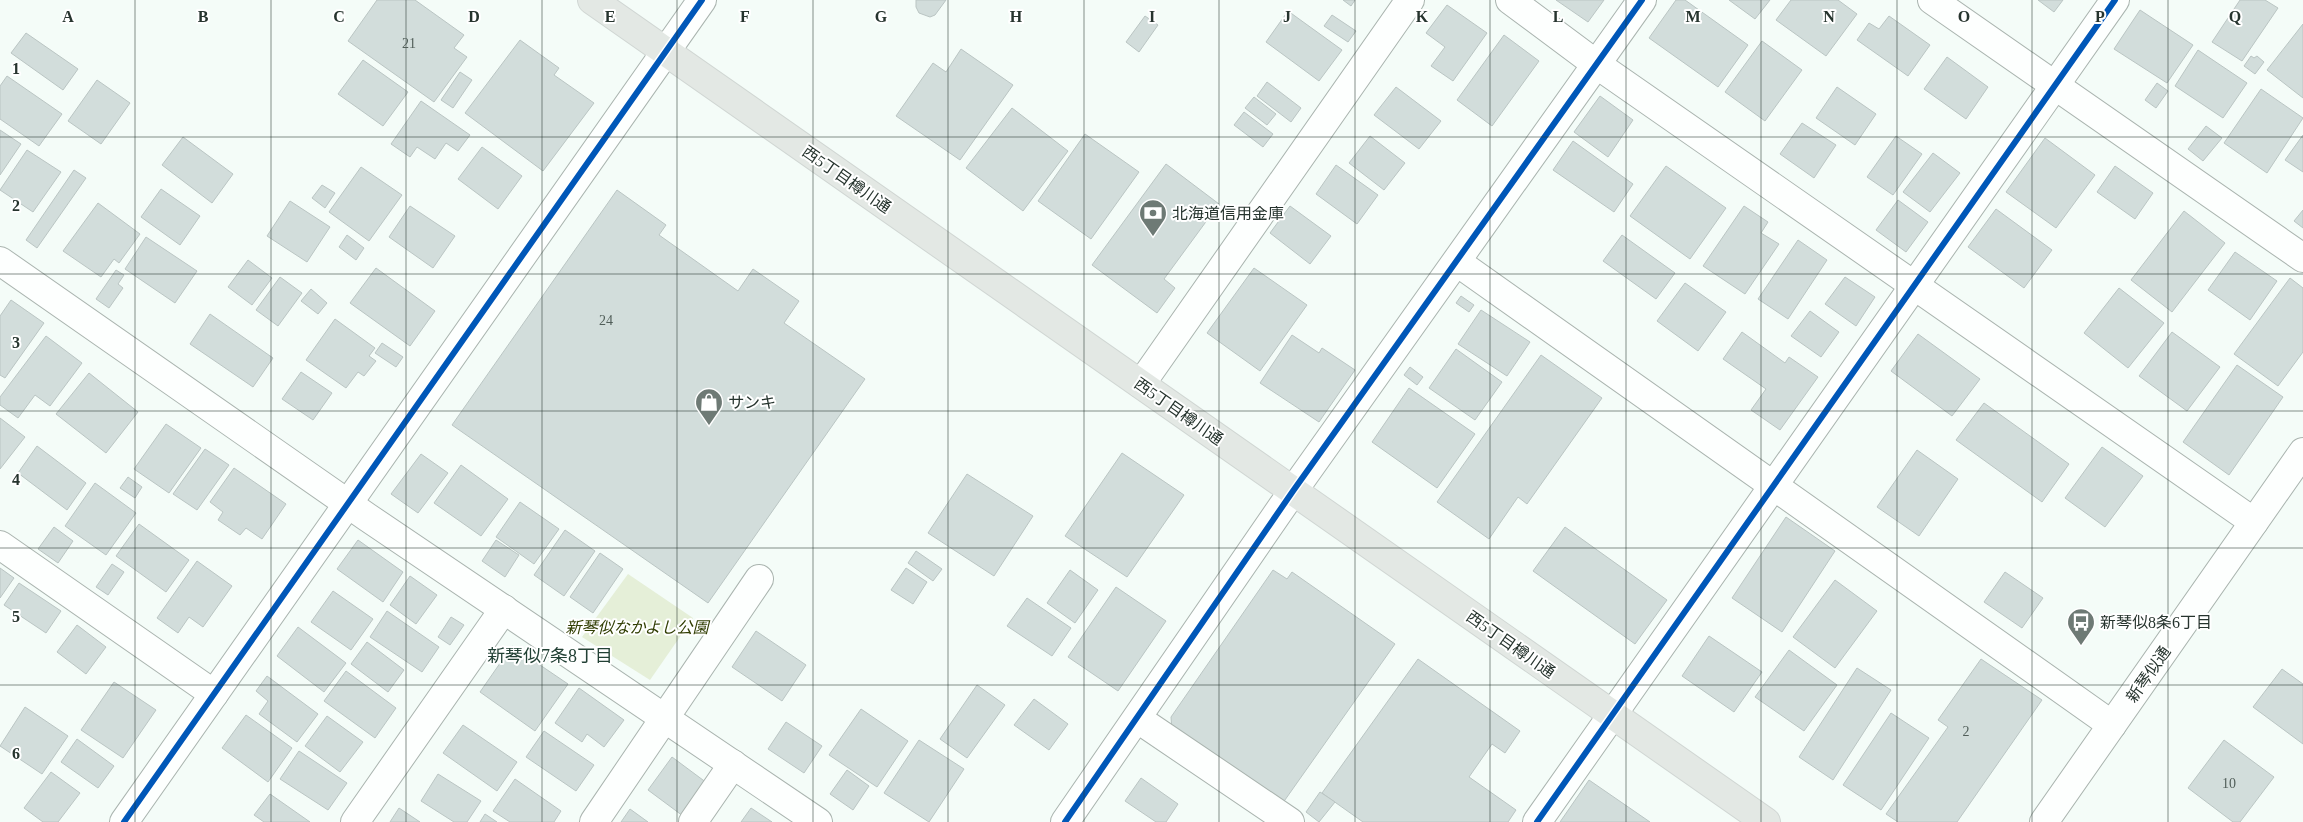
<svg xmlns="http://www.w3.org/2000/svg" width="2303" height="822" font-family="'Times New Roman','Noto Sans JP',serif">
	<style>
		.green { fill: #e5efd8 }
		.building { fill: #d2dddb; stroke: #bac5c3 }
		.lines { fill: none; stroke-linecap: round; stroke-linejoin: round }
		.minor-casing { stroke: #aab4af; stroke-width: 30 }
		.major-casing { stroke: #d0d6d3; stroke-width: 30 }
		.minor { stroke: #fdfffe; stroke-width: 28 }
		.major { stroke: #e3e8e4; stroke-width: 28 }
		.cycleway-casing { stroke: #fff; stroke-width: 9 }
		.cycleway { stroke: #0057b8; stroke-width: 6 }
		.grid { fill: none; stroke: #26342e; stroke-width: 1; stroke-opacity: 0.55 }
		.labels { text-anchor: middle; stroke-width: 4; stroke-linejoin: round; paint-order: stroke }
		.number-label { font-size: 14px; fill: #515e59 }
		.street-label { font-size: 16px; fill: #26342e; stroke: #fff }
		.poi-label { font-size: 16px; fill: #26342e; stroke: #fff; text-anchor: start }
		.park-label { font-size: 16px; font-style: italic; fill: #313e03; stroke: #fff }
		.neighbourhood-label { font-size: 18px; fill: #224135; stroke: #fff }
		.grid-label { font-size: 16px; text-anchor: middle; font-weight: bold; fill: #26342e; stroke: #fff; stroke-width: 4; stroke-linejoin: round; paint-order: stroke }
	</style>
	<rect width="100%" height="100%" fill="#f4fcf8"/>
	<path class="green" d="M628,574L693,618L650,680L582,637Z"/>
	<g class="building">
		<path d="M377,0H415L464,35L454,48L467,57L434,102L348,41Z"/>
		<path d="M916,0H946L935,15L930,17L919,13L916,7Z"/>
		<path d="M1343,0H1355L1351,6Z"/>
		<path d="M1556,0H1604L1588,22Z"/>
		<path d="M1676,0H1685L1748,45L1718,87L1649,38Z"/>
		<path d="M1729,0H1770L1755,19Z"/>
		<path d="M1791,0H1838L1857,14L1826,56L1776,20Z"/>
		<path d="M2038,0H2063L2054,12Z"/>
		<path d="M2240,0H2265L2278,8L2242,61L2212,42Z"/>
		<path d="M1447,5L1487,33L1453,81L1431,66L1445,47L1426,33Z"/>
		<path d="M2140,10L2193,45L2167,83L2114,49Z"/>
		<path d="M1288,11L1342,50L1319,81L1266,42Z"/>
		<path d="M1332,15L1356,31L1348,42L1324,26Z"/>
		<path d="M1145,16L1158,25L1139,52L1126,42Z"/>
		<path d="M1889,16L1930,45L1908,76L1857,40L1869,23L1879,29Z"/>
		<path d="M2303,24V98L2267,70Z"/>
		<path d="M26,33L78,69L63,90L11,53Z"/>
		<path d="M1504,35L1539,61L1492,126L1457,100Z"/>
		<path d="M520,40L559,68L554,75L594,103L543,171L465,113Z"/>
		<path d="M1762,41L1802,70L1765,121L1725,92Z"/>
		<path d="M961,49L1013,85L960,160L896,116L933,63L946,72Z"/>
		<path d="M2198,50L2247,83L2223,118L2175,86Z"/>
		<path d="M2251,56L2254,58L2257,56L2264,62L2255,74L2244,66Z"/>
		<path d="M1947,57L1988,87L1966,119L1924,89Z"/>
		<path d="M363,60L408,92L383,126L338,94Z"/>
		<path d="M460,72L472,80L453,108L441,100Z"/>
		<path d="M7,76L62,114L39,146L0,119V86Z"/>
		<path d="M97,80L130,103L101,144L68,121Z"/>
		<path d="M1267,82L1301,108L1291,122L1257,96Z"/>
		<path d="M2157,83L2168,91L2156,108L2145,100Z"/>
		<path d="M1396,87L1441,121L1419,149L1374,115Z"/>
		<path d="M1837,87L1876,114L1855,145L1816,118Z"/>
		<path d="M2261,89L2303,118L2267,173L2224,143Z"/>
		<path d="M1600,96L1633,120L1608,157L1574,132Z"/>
		<path d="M1254,97L1276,114L1267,125L1245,108Z"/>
		<path d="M421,101L470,135L458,151L446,143L435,159L417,147L410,157L391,144Z"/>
		<path d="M1012,108L1068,151L1023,211L966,168Z"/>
		<path d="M1244,112L1273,134L1263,147L1234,125Z"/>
		<path d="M1802,123L1836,145L1814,178L1780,154Z"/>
		<path d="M2206,126L2222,138L2203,161L2188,149Z"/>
		<path d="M0,130L21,144L0,175Z"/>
		<path d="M1085,134L1139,172L1091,239L1038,201Z"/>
		<path d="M2303,135V172L2285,160Z"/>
		<path d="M1370,136L1405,163L1384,190L1349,163Z"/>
		<path d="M1896,136L1922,154L1893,195L1867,177Z"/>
		<path d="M183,137L233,174L212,203L162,165Z"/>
		<path d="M2045,138L2095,175L2056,228L2006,192Z"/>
		<path d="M1573,141L1633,184L1614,212L1553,170Z"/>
		<path d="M482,147L522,176L498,209L458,179Z"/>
		<path d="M27,150L61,172L33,212L0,190Z"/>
		<path d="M1933,153L1960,173L1930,212L1903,192Z"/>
		<path d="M1166,164L1219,204L1164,279L1175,288L1157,313L1092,265Z"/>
		<path d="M1336,165L1378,195L1357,224L1316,194Z"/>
		<path d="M1666,166L1726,208L1690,259L1630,216Z"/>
		<path d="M2115,166L2153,193L2135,219L2097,192Z"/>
		<path d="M361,167L402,195L369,241L329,212Z"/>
		<path d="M74,170L86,178L37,248L26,240Z"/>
		<path d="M322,185L335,193L325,208L312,198Z"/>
		<path d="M161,189L200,216L180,245L141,217Z"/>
		<path d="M617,190L666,225L659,235L738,291L753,269L799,301L784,323L865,379L708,603L452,425Z"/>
		<path d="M1898,200L1928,222L1906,252L1876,230Z"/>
		<path d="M290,201L330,227L307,262L267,236Z"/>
		<path d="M98,203L140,234L119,263L114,259L101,277L63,251Z"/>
		<path d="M410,206L455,236L433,268L389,237Z"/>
		<path d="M1290,206L1331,236L1310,264L1270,233Z"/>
		<path d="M1744,206L1768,222L1761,233L1779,244L1745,294L1703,266Z"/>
		<path d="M1996,209L2052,250L2024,288L1968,247Z"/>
		<path d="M2303,210V228L2294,221Z"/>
		<path d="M2184,211L2225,243L2172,312L2131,280Z"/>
		<path d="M347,235L364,248L356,260L339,247Z"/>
		<path d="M1622,235L1675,273L1656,299L1603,261Z"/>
		<path d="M146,237L197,271L175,303L125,269Z"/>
		<path d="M1798,240L1827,260L1788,319L1758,299Z"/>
		<path d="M2235,252L2277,281L2250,320L2208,290Z"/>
		<path d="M248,260L272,278L252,305L228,287Z"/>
		<path d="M376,268L435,311L410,346L350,303Z"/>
		<path d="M1254,268L1307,305L1260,371L1207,333Z"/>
		<path d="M116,270L124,275L118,284L123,288L109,308L96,299Z"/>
		<path d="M280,277L302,293L278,326L256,310Z"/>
		<path d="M1845,277L1875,297L1856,326L1825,304Z"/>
		<path d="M2290,278L2303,288V352L2278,386L2234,354Z"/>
		<path d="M1685,283L1726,312L1698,351L1657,321Z"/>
		<path d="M2119,288L2164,323L2128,368L2084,333Z"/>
		<path d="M311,289L327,303L318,314L301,301Z"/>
		<path d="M1461,296L1474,305L1469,312L1456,303Z"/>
		<path d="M11,300L44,323L5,378L0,375V316Z"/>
		<path d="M1481,310L1530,342L1507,376L1458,344Z"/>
		<path d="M1810,311L1839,332L1821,357L1791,336Z"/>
		<path d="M210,314L273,358L253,387L190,344Z"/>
		<path d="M335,319L375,348L369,356L376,361L364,376L358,372L346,388L306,360Z"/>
		<path d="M1742,332L1785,363L1789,357L1818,377L1780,430L1751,410L1766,389L1723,359Z"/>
		<path d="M2172,332L2220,367L2187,411L2139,376Z"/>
		<path d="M1918,334L1980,379L1952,416L1891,371Z"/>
		<path d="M1292,335L1319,353L1322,348L1355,370L1319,422L1260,383Z"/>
		<path d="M46,336L82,363L50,406L35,395L18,418L0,405V397Z"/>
		<path d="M382,343L403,357L396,367L375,353Z"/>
		<path d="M1456,349L1502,382L1475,420L1429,388Z"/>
		<path d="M1541,355L1602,398L1527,504L1518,497L1489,539L1437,502Z"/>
		<path d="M2237,365L2283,397L2229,475L2183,442Z"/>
		<path d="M1410,367L1423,377L1417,385L1404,375Z"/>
		<path d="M301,372L332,393L313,420L282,399Z"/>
		<path d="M89,373L138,412L106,453L56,414Z"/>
		<path d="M1409,388L1475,434L1437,488L1372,442Z"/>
		<path d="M1984,403L2069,464L2042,502L1956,440Z"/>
		<path d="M0,418L25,437L0,469Z"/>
		<path d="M166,424L201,448L169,493L134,469Z"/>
		<path d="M37,446L86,483L67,510L18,473Z"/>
		<path d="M2102,447L2143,476L2105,527L2065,498Z"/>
		<path d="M205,449L229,465L197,510L173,494Z"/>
		<path d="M1917,450L1958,479L1919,536L1877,507Z"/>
		<path d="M1122,453L1184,495L1127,577L1065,536Z"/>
		<path d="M421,454L448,473L418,513L391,494Z"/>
		<path d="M461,465L508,499L481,536L434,503Z"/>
		<path d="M234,468L286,504L262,539L246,528L240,535L218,520L223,512L210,502Z"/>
		<path d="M967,474L1033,516L994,576L928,533Z"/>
		<path d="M128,477L142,487L135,498L120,488Z"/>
		<path d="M95,483L136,513L106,555L65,526Z"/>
		<path d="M520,502L559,529L534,564L496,537Z"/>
		<path d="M1786,517L1835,551L1782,632L1732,598Z"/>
		<path d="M139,524L189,560L166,592L116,556Z"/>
		<path d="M54,527L73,541L58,563L38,549Z"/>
		<path d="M1565,527L1667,600L1635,644L1533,571Z"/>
		<path d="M565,530L595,551L564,596L534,575Z"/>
		<path d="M358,540L403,572L383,602L337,569Z"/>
		<path d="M496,540L519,555L505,577L482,561Z"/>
		<path d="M916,551L942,569L933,581L908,563Z"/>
		<path d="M600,553L623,569L593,613L570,597Z"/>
		<path d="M197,561L232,586L203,627L189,617L178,633L157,618Z"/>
		<path d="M112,564L124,572L108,595L96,587Z"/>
		<path d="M0,568L14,578L0,598Z"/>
		<path d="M906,568L927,582L913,604L891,590Z"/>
		<path d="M1070,570L1098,590L1075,623L1047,603Z"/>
		<path d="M1273,570L1287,579L1292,572L1395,644L1280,807L1172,731L1171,717Z"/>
		<path d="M2005,572L2043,598L2022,628L1984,602Z"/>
		<path d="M410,576L437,595L416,624L390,605Z"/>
		<path d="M1835,580L1877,611L1835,668L1793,637Z"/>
		<path d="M19,583L61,611L46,633L4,605Z"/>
		<path d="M1116,587L1166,621L1118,691L1068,657Z"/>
		<path d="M333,591L373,619L351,650L311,622Z"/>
		<path d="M1027,598L1071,628L1052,656L1007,626Z"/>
		<path d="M387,611L439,647L422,672L370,637Z"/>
		<path d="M451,617L464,625L450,645L438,637Z"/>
		<path d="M77,625L106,647L86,674L57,652Z"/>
		<path d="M298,627L346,663L324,692L277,656Z"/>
		<path d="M756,631L806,665L782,701L732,667Z"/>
		<path d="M1709,636L1762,672L1734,712L1682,676Z"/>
		<path d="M367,642L404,670L388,692L351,664Z"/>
		<path d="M512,646L568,684L535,731L480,692Z"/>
		<path d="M1789,650L1837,685L1804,731L1755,697Z"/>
		<path d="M1418,659L1520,731L1505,753L1492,744L1469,777L1516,810L1508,822H1363L1322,793Z"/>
		<path d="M1981,659L2042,700L1957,822H1898L1886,814L1948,727L1938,720Z"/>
		<path d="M1857,668L1891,690L1833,780L1799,757Z"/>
		<path d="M2282,669L2303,684V744L2253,707Z"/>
		<path d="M346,671L396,708L375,738L324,701Z"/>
		<path d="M267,676L318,714L297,742L259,714L268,701L256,691Z"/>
		<path d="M114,682L156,710L123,758L81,730Z"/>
		<path d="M977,685L1005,705L967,758L940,739Z"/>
		<path d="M579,688L624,720L604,747L587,734L582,742L555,723Z"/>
		<path d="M1034,699L1068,724L1049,750L1014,725Z"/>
		<path d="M25,707L68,736L42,774L0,746Z"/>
		<path d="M861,709L908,741L877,787L829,755Z"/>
		<path d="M1891,713L1929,738L1881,810L1843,785Z"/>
		<path d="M246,715L292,748L268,782L222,748Z"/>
		<path d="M327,716L363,742L340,772L305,746Z"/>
		<path d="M786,722L822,746L804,773L768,749Z"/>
		<path d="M463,725L517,762L497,791L443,753Z"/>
		<path d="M544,731L594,765L576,791L526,757Z"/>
		<path d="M77,739L114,766L98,788L61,762Z"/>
		<path d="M919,740L964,769L929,822L884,793Z"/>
		<path d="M2224,740L2274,777L2240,822H2233L2188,788Z"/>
		<path d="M299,751L347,783L328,810L280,779Z"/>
		<path d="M672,757L707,783L683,816L648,790Z"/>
		<path d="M847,770L869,786L853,810L830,794Z"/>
		<path d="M51,772L80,793L58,822H43L24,808Z"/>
		<path d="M438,774L481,801L467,822H454L421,801Z"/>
		<path d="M1141,778L1178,804L1166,822H1156L1125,801Z"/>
		<path d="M515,779L561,811L554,822H510L493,811Z"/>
		<path d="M1589,780L1650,822H1560Z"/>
		<path d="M1320,792L1335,802L1319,822L1306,812Z"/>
		<path d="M270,794L310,822H264L254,815Z"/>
		<path d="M399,808L420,822H390Z"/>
		<path d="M751,808L772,822H741Z"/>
		<path d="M630,809L648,822H621Z"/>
		<path d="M485,814L497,822H480Z"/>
	</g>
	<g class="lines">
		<g class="minor-casing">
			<g id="minor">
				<path d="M1510,0L1596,64L2254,522"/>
				<path d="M1932,0L2303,258"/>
				<path d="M0,261L367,517L818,822"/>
				<path d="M1457,262L2112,725"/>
				<path d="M1141,384L1410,0"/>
				<path d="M0,545L214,694"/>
				<path d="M1138,719L1290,822"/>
				<path d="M124,822L702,0"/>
				<path d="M355,822L504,609"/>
				<path d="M594,822L759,579"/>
				<path d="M693,822L733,764"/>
				<path d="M1065,822L1293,491L1642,0"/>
				<path d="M1537,822L2115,0"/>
				<path d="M2044,822L2303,452"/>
			</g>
		</g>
		<g class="major-casing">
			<path id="major" d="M592,0L1766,822"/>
		</g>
		<use href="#minor" class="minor"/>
		<use href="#major" class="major"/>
		<g class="cycleway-casing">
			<g id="cycleway">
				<path d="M124,822L702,0"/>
				<path d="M1065,822L1293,491L1642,0"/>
				<path d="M1537,822L2115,0"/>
			</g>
		</g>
		<use href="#cycleway" class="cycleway"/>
	</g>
	<path class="grid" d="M135,0V822M271,0V822M406,0V822M542,0V822M677,0V822M813,0V822M948,0V822M1084,0V822M1219,0V822M1355,0V822M1490,0V822M1626,0V822M1761,0V822M1897,0V822M2032,0V822M2168,0V822M0,137H2303M0,274H2303M0,411H2303M0,548H2303M0,685H2303"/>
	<defs>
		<g id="bank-pin" transform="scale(1.4375)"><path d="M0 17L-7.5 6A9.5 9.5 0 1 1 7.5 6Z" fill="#6e7a75" stroke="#fff"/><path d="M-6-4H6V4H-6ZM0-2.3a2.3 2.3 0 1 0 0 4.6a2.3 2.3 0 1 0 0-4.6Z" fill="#fff"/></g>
		<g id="shop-pin" transform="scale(1.4375)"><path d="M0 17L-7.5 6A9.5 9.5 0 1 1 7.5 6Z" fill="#6e7a75" stroke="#fff"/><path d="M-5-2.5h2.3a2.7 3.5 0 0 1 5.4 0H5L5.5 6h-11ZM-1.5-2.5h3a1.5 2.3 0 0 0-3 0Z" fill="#fff"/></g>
		<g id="bus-pin" transform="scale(1.4375)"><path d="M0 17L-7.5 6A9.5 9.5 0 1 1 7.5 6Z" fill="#6e7a75" stroke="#fff"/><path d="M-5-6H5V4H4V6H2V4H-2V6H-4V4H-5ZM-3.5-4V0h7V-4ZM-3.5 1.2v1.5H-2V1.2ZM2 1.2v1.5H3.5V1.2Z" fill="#fff"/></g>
	</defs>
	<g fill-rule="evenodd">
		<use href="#bank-pin" x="1153" y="213"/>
		<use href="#shop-pin" x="709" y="402"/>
		<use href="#bus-pin" x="2081" y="622"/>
	</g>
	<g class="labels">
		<g class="number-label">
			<text x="409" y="48">21</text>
			<text x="606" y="325">24</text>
			<text x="1966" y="736">2</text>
			<text x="2229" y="788">10</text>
		</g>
		<g class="street-label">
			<text transform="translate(847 179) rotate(35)" y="6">西5丁目樽川通</text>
			<text transform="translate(1179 411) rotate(35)" y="6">西5丁目樽川通</text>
			<text transform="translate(1511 644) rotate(35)" y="6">西5丁目樽川通</text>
			<text transform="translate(2148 674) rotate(-55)" y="6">新琴似通</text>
		</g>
		<g class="poi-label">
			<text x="1172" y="219">北海道信用金庫</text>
			<text x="728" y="408">サンキ</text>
			<text x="2100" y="628">新琴似8条6丁目</text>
		</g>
		<g class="park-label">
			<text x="637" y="633">新琴似なかよし公園</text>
		</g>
		<g class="neighbourhood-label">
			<text x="550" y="662">新琴似7条8丁目</text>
		</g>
	</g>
	<g class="grid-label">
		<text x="68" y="22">A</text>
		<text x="203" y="22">B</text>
		<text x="339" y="22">C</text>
		<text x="474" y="22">D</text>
		<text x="610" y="22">E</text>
		<text x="745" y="22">F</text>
		<text x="881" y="22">G</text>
		<text x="1016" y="22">H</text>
		<text x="1152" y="22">I</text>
		<text x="1287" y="22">J</text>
		<text x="1422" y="22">K</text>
		<text x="1558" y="22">L</text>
		<text x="1693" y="22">M</text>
		<text x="1829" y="22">N</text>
		<text x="1964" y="22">O</text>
		<text x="2100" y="22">P</text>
		<text x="2235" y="22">Q</text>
		<text x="16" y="74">1</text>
		<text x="16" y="211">2</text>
		<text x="16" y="348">3</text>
		<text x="16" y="485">4</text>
		<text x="16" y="622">5</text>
		<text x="16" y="759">6</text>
	</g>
</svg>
